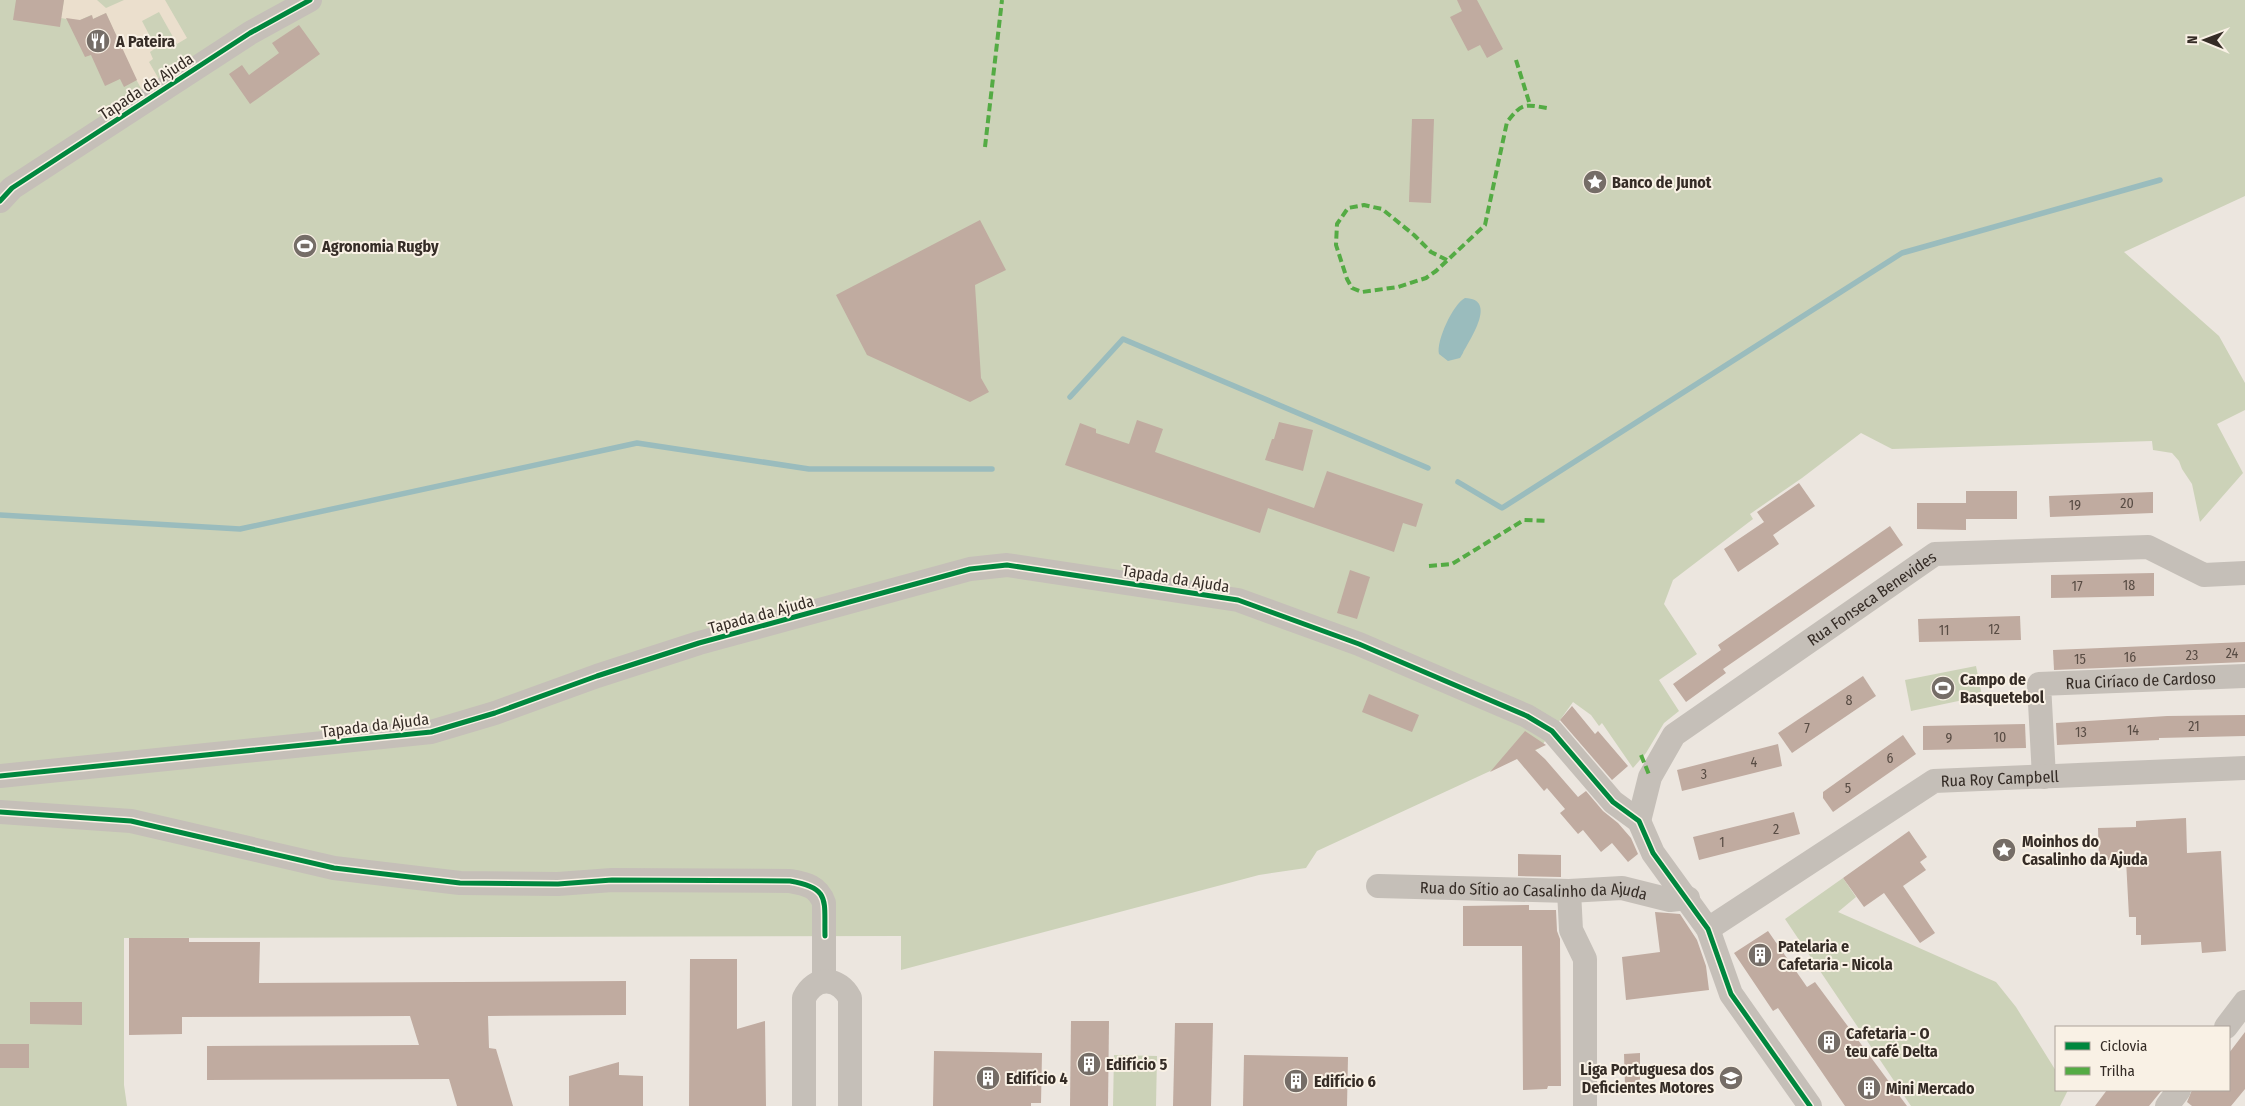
<svg xmlns="http://www.w3.org/2000/svg" width="2245" height="1106" font-family="'Fira Sans Condensed',sans-serif">
	<style>
		.green { fill: #ccd2b8 }
		.plaza { fill: #ebdfcd }
		.water { fill: #9abcbd }
		.lines { fill: none; stroke-linecap: round; stroke-linejoin: round }
		.stream { stroke: #9abcbd; stroke-width: 5.5 }
		.building { fill: #c0aba0 }
		.minor { stroke: #c5bfb8; stroke-width: 24 }
		.quiet { stroke: #54ab44; stroke-width: 4; stroke-dasharray: 8 4; stroke-linecap: butt }
		.cycleway-casing { stroke: #f9f1e5; stroke-width: 8 }
		.cycleway { stroke: #00873e; stroke-width: 5 }
		.labels { text-anchor: middle; stroke-width: 4; stroke-linejoin: round; paint-order: stroke }
		.number-label { font-size: 14px; fill: #584c44 }
		.poi-label { font-size: 16px; font-weight: bold; fill: #352c26; stroke: #f9f1e5; text-anchor: start }
		.street-label { font-size: 16px; fill: #352c26; stroke: #f9f1e5 }
	</style>
	<rect width="100%" height="100%" fill="#ece6df"/>
	<g class="green">
		<path d="M0,0H2245V196L2124,252L2219,336L2245,383V410L2217,424L2243,473L2200,522L2192,484L2182,469L2179,461L2172,453L2153,450L2152,441L1892,449L1861,433L1802,478L1750,514L1753,519L1673,580L1664,604L1697,654L1659,680L1679,711L1664,723L1646,753L1633,768L1602,723L1599,726L1591,715L1573,702L1540,748L1317,851L1306,868L1259,875L901,970V936L124,938V1085L127,1106H0Z"/>
		<path d="M1976,666L1982,696L1911,711L1905,680Z"/>
		<path d="M1843,878L1856,897L1838,912L1996,982L2016,1007L2056,1071V1090H2068L2060,1106H1911L1785,919Z"/>
		<path d="M1114,1055L1157,1056L1156,1106H1113Z"/>
	</g>
	<path class="plaza" d="M64,0H97L106,8L124,0H165L187,38L177,44L159,12L142,21L156,48L150,52L153,59L149,62L160,81L142,90L132,72L106,13L93,19L91,15L78,21L61,18Z"/>
	<path class="water" d="M1465,298C1498,299 1470,339 1463,353L1460,358L1448,361L1439,354C1436,341 1453,304 1465,298Z"/>
	<g class="lines">
		<g class="stream">
			<path d="M1070,397L1123,339L1428,468"/>
			<path d="M1458,482L1502,508L1902,253L2160,180"/>
			<path d="M0,515L240,529L637,443L809,469H992"/>
		</g>
	</g>
	<g class="building">
		<path d="M16,0H64L60,27L13,20Z"/>
		<path d="M1457,0H1477L1503,49L1487,58L1480,45L1468,51L1450,17L1462,11Z"/>
		<path d="M106,13L137,80L124,87L120,79L105,86L91,55L85,57L66,18L80,20L92,15L93,19Z"/>
		<path d="M299,25L320,54L250,104L229,74L242,65L249,75L279,53L272,43Z"/>
		<path d="M1412,119H1434L1431,203L1409,202Z"/>
		<path d="M980,220L1006,270L975,285L981,378L989,392L970,402L867,355L836,295Z"/>
		<path d="M1137,420L1163,429L1155,452L1314,508L1327,471L1423,504L1416,527L1403,523L1394,552L1268,508L1260,533L1065,465L1080,423L1096,429V433L1129,444Z"/>
		<path d="M1279,422L1313,430L1303,471L1265,460L1272,439H1274Z"/>
		<path d="M1799,483L1815,506L1773,535L1779,544L1738,572L1724,549L1764,522L1757,512Z"/>
		<path d="M1966,491H2017V519H1966V530L1917,529V503H1966Z"/>
		<path d="M2153,492V513L2050,517L2049,496Z"/>
		<path d="M1890,526L1903,545L1723,669L1726,673L1686,702L1673,684L1721,650L1718,645Z"/>
		<path d="M1350,570L1370,577L1357,619L1337,613Z"/>
		<path d="M2154,573V596L2051,598V575Z"/>
		<path d="M2020,616L2021,640L1919,642L1918,619Z"/>
		<path d="M2245,642V662L2054,670L2053,650Z"/>
		<path d="M1863,676L1876,696L1792,753L1778,733Z"/>
		<path d="M1369,694L1419,715L1412,732L1362,712Z"/>
		<path d="M1572,706L1595,734L1598,731L1628,766L1612,780L1560,720Z"/>
		<path d="M2245,715V736L2159,738V740L2057,745L2056,723L2167,716Z"/>
		<path d="M2025,724L2026,748L1923,750V726Z"/>
		<path d="M1525,731L1546,745L1535,750L1545,759L1578,797L1586,791L1603,811L1618,823L1631,838L1638,854L1628,862L1612,843L1601,852L1583,830L1578,834L1560,813L1565,809L1547,788L1544,791L1517,759L1490,772Z"/>
		<path d="M1903,735L1916,754L1833,812L1823,798V792Z"/>
		<path d="M1778,744L1782,766L1682,791L1677,770Z"/>
		<path d="M1794,812L1800,834L1699,860L1693,837Z"/>
		<path d="M2186,818L2187,853L2221,851L2226,951L2202,953L2201,942L2141,945V935H2136V917H2129L2126,860H2099L2098,828L2136,827V821Z"/>
		<path d="M1909,831L1927,857L1920,862L1926,870L1903,886L1935,933L1920,943L1884,893L1864,907L1843,878Z"/>
		<path d="M1518,854L1561,855V877L1518,876Z"/>
		<path d="M1529,905V910H1556L1557,931L1560,939L1561,1086H1548L1547,1089L1523,1090L1522,946H1463V906Z"/>
		<path d="M1655,912L1680,914L1697,940L1706,966L1709,990L1626,1000L1622,957L1660,952Z"/>
		<path d="M1768,931L1807,987L1815,982L1907,1106H1845L1778,1008L1773,1011L1734,953Z"/>
		<path d="M129,938H189V942H260L259,983L626,981V1015L488,1016L489,1048L496,1049L513,1106H457L449,1079L207,1080V1046L419,1045L410,1016L182,1017V1034L129,1035Z"/>
		<path d="M690,959H737V1029L765,1021L766,1106H689Z"/>
		<path d="M30,1002H82V1025L30,1024Z"/>
		<path d="M1071,1021H1109L1108,1106H1070Z"/>
		<path d="M1175,1023H1213L1211,1106H1173Z"/>
		<path d="M2245,1032V1089L2231,1106H2192L2187,1102L2192,1090H2229V1053Z"/>
		<rect x="0" y="1044" width="29" height="24"/>
		<path d="M934,1051L1042,1053L1041,1103H1031V1106H933Z"/>
		<path d="M1640,1053V1085H1625L1624,1054Z"/>
		<path d="M1244,1055L1348,1057L1347,1106H1243Z"/>
		<path d="M619,1062V1075L643,1076V1106H569V1076Z"/>
		<path d="M2107,1090H2162L2149,1106H2095Z"/>
	</g>
	<g class="lines">
		<g class="minor">
			<path d="M0,201L12,188L250,33L310,0"/>
			<path d="M0,776L431,732L495,713L597,676L699,643L970,569L1007,565L1238,600L1359,644L1527,716L1552,731L1613,802L1639,821L1653,853L1708,929L1731,994L1810,1106"/>
			<path id="s1" d="M2044,777L2039,684L2245,676"/>
			<path d="M0,812L131,821L334,868L460,883L558,884L612,880L790,881C806,884 818,886 824,903V981"/>
			<path id="s2" d="M1639,821L1650,777L1674,735L1935,554L2148,547L2204,575L2245,573"/>
			<path id="s3" d="M1378,886L1569,891L1622,888L1670,900L1688,898"/>
			<path d="M1569,891L1571,930L1585,959V1106"/>
			<path id="s4" d="M1708,929L1934,781L2245,768"/>
			<path d="M2226,1027L2245,1002"/>
			<path d="M804,1106V998C815,975 839,977 850,998V1106"/>
			<path d="M2167,1106L2179,1090"/>
		</g>
		<g class="quiet">
			<path d="M1516,60L1530,105"/>
			<path d="M985,147L1002,0"/>
			<path d="M1447,260L1431,252L1414,235L1382,209L1364,205L1348,208L1337,224L1336,245L1347,279L1352,288L1362,292L1398,287L1426,278L1436,271L1485,225L1507,122C1522,103 1524,104 1547,108"/>
			<path d="M1429,566L1452,564L1524,520L1548,521"/>
			<path d="M1641,755L1650,777"/>
		</g>
		<g class="cycleway-casing">
			<g id="cycleway">
				<path d="M0,201L12,188L250,33L310,0"/>
				<path d="M0,776L431,732L495,713L597,676L699,643L970,569L1007,565L1238,600L1359,644L1527,716L1552,731L1613,802L1639,821L1653,853L1708,929L1731,994L1810,1106"/>
				<path d="M0,812L131,821L334,868L460,883L558,884L612,880L790,881C831,888 824,900 825,936"/>
			</g>
		</g>
		<use href="#cycleway" class="cycleway"/>
	</g>
	<defs>
		<g id="restaurant-disc" transform="scale(1.25)"><circle r="9.5" fill="#756d67" stroke="#f9f1e5"/><path d="M-5-6h1v4h1v-4h1v4h1v-4h1v5L-1.5 .5V6h-2V.5L-5-1ZM5-6V6H3V1.5H1.5Q1.5-4 5-6Z" fill="#fff"/></g>
		<g id="sight-disc" transform="scale(1.25)"><circle r="9.5" fill="#756d67" stroke="#f9f1e5"/><path d="M0-6L1.8-2.2L6-1.7L2.9 1.2L3.7 5.4L0 3.3L-3.7 5.4L-2.9 1.2L-6-1.7L-1.8-2.2Z" fill="#fff"/></g>
		<g id="stadium-disc" transform="scale(1.25)"><circle r="9.5" fill="#756d67" stroke="#f9f1e5"/><path d="M0-5a6.5 5 0 1 0 0 10a6.5 5 0 1 0 0-10ZM-3.5-1.8h7v3.6h-7Z" fill="#fff"/></g>
		<g id="building-disc" transform="scale(1.25)"><circle r="9.5" fill="#756d67" stroke="#f9f1e5"/><path d="M-4-6H4V6H1V3H-1V6H-4ZM-2.5-4.3h1.7v1.8h-1.7ZM.8-4.3h1.7v1.8H.8ZM-2.5-1h1.7V.8h-1.7ZM.8-1h1.7V.8H.8Z" fill="#fff"/></g>
		<g id="school-disc" transform="scale(1.25)"><circle r="9.5" fill="#756d67" stroke="#f9f1e5"/><path d="M0-5L7-2L0 1L-7-2ZM-4 1L0 2.5L4 1V4Q0 6-4 4Z" fill="#fff"/></g>
	</defs>
	<g fill-rule="evenodd">
		<use href="#restaurant-disc" x="98" y="41"/>
		<use href="#sight-disc" x="1595" y="182"/>
		<use href="#stadium-disc" x="305" y="246"/>
		<use href="#stadium-disc" x="1943" y="688"/>
		<use href="#sight-disc" x="2004" y="850"/>
		<use href="#building-disc" x="1760" y="955"/>
		<use href="#building-disc" x="1829" y="1042"/>
		<use href="#building-disc" x="1089" y="1064"/>
		<use href="#building-disc" x="988" y="1078"/>
		<use href="#school-disc" x="1731" y="1078"/>
		<use href="#building-disc" x="1296" y="1081"/>
		<use href="#building-disc" x="1869" y="1088"/>
	</g>
	<g class="labels">
		<g class="number-label">
			<text x="2127" y="508">20</text>
			<text x="2075" y="510">19</text>
			<text x="2129" y="590">18</text>
			<text x="2077" y="591">17</text>
			<text x="1994" y="634">12</text>
			<text x="1944" y="635">11</text>
			<text x="2232" y="658">24</text>
			<text x="2192" y="660">23</text>
			<text x="2130" y="662">16</text>
			<text x="2080" y="664">15</text>
			<text x="1849" y="705">8</text>
			<text x="2194" y="731">21</text>
			<text x="1807" y="733">7</text>
			<text x="2133" y="735">14</text>
			<text x="2081" y="737">13</text>
			<text x="2000" y="742">10</text>
			<text x="1949" y="743">9</text>
			<text x="1890" y="763">6</text>
			<text x="1754" y="767">4</text>
			<text x="1704" y="779">3</text>
			<text x="1848" y="793">5</text>
			<text x="1776" y="834">2</text>
			<text x="1722" y="847">1</text>
		</g>
		<g class="poi-label">
			<text x="116" y="47">A Pateira</text>
			<text x="1612" y="188">Banco de Junot</text>
			<text x="322" y="252">Agronomia Rugby</text>
			<text x="1960" y="685">Campo de<tspan x="1960" dy="18">Basquetebol</tspan></text>
			<text x="2022" y="847">Moinhos do<tspan x="2022" dy="18">Casalinho da Ajuda</tspan></text>
			<text x="1778" y="952">Patelaria e<tspan x="1778" dy="18">Cafetaria - Nicola</tspan></text>
			<text x="1846" y="1039">Cafetaria - O<tspan x="1846" dy="18">teu café Delta</tspan></text>
			<text x="1106" y="1070">Edifício 5</text>
			<text x="1714" y="1075" text-anchor="end">Liga Portuguesa dos<tspan x="1714" dy="18">Deficientes Motores</tspan></text>
			<text x="1006" y="1084">Edifício 4</text>
			<text x="1314" y="1087">Edifício 6</text>
			<text x="1886" y="1094">Mini Mercado</text>
		</g>
		<g class="street-label">
			<text transform="translate(146 86) rotate(-33)" y="6">Tapada da Ajuda</text>
			<text transform="translate(1176 578) rotate(9)" y="6">Tapada da Ajuda</text>
			<text dy="6" stroke="none"><textPath href="#s2" startOffset="334">Rua Fonseca Benevides</textPath></text>
			<text transform="translate(761 614) rotate(-15)" y="6">Tapada da Ajuda</text>
			<text dy="6" stroke="none"><textPath href="#s1" startOffset="195">Rua Ciríaco de Cardoso</textPath></text>
			<text transform="translate(375 725) rotate(-7)" y="6">Tapada da Ajuda</text>
			<text dy="6" stroke="none"><textPath href="#s4" startOffset="336">Rua Roy Campbell</textPath></text>
			<text dy="6" stroke="none"><textPath href="#s3" startOffset="156">Rua do Sítio ao Casalinho da Ajuda</textPath></text>
		</g>
	</g>
	<rect x="2055" y="1026" width="175" height="65" fill="#f9f1e5" stroke="#aba299"/>
	<rect x="2065" y="1042" width="25" height="8" fill="#00873e" stroke="#aba299"/>
	<text x="2100" y="1051" font-size="15" fill="#352c26">Ciclovia</text>
	<rect x="2065" y="1067" width="25" height="8" fill="#54ab44" stroke="#aba299"/>
	<text x="2100" y="1076" font-size="15" fill="#352c26">Trilha</text>
	<g transform="translate(2205 40) rotate(271)" stroke="#f9f1e5" stroke-width="4" paint-order="stroke">
	<path d="M0-4L9 19L0 12L-9 19Z" fill="#352c26"/>
	<text y="-8" font-size="14" font-weight="bold" text-anchor="middle" fill="#352c26">N</text>
	</g>
</svg>
